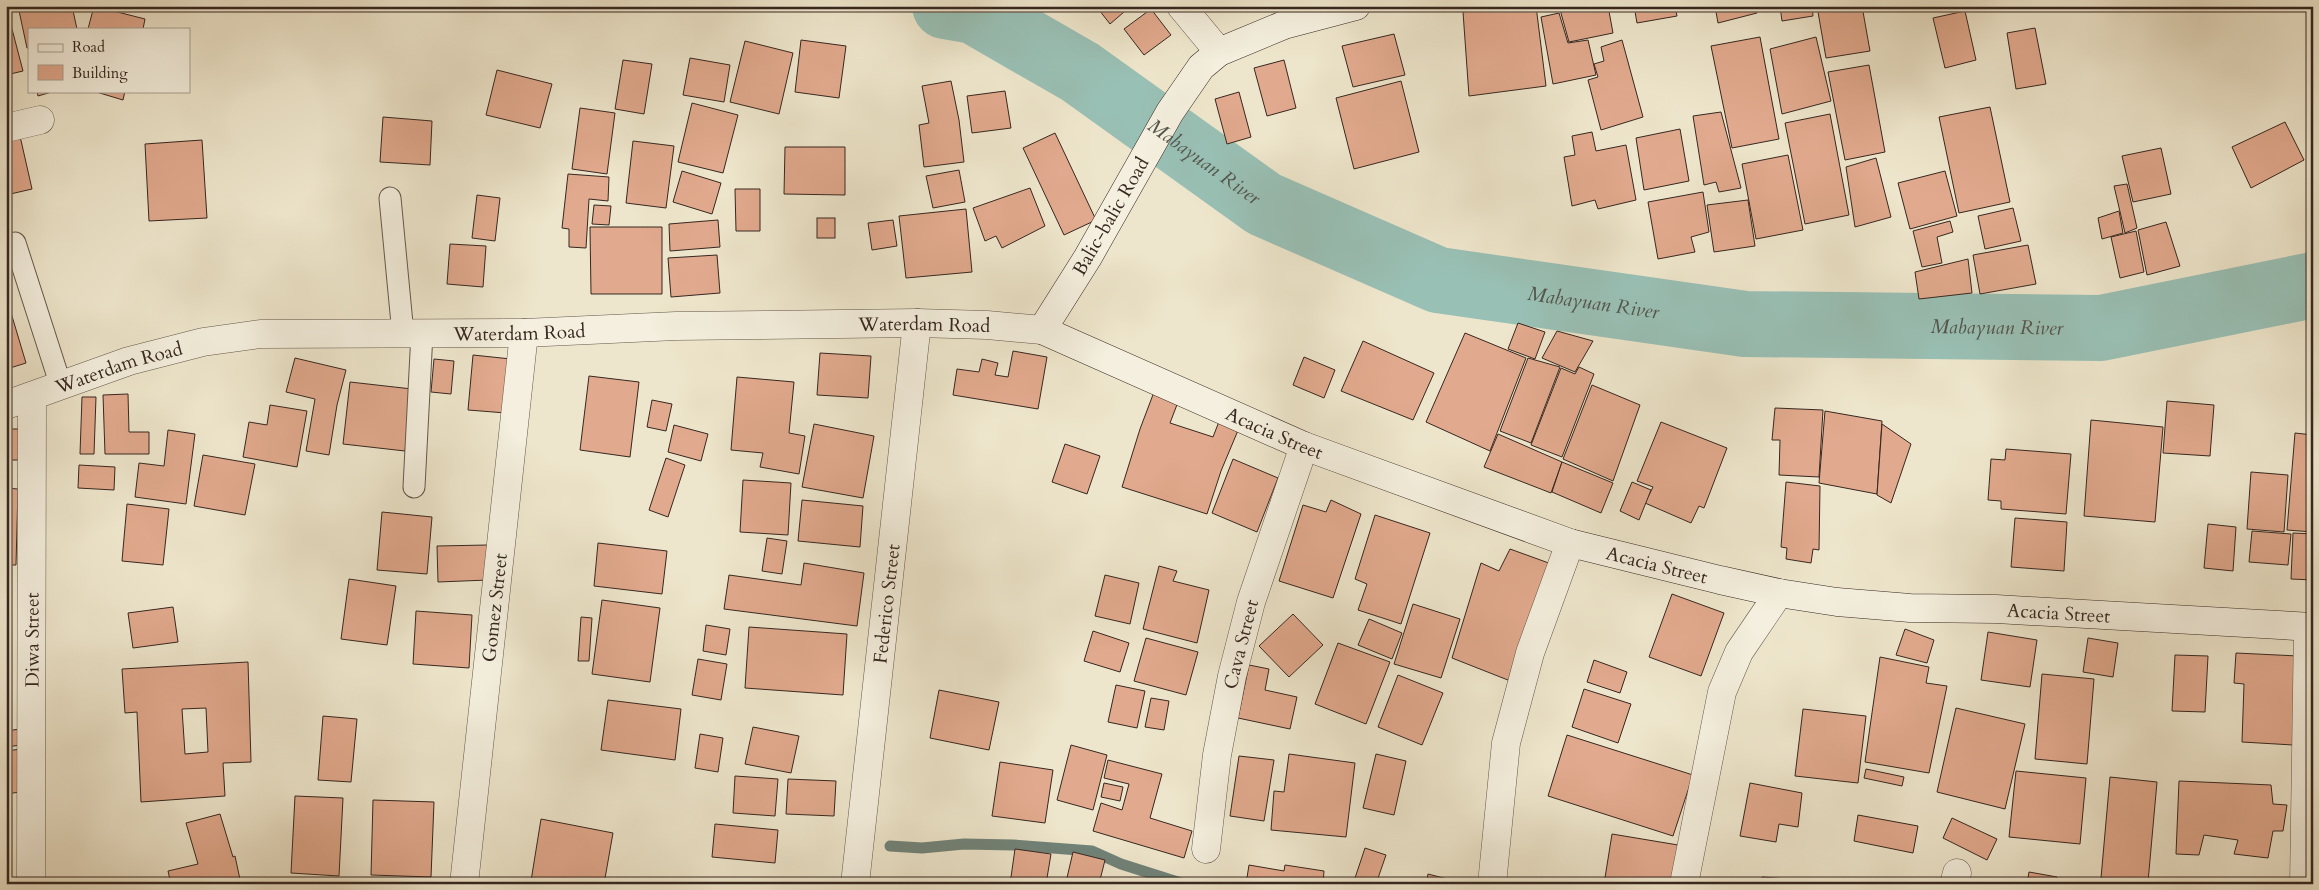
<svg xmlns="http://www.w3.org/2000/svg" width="2319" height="890" font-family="Cardo,serif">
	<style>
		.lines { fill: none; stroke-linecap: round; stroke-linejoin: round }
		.stream { stroke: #718379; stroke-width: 11 }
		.river { stroke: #99c0b5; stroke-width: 66 }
		.building { fill: #e1a98d; stroke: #362720; fill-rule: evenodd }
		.service-casing { stroke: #64574b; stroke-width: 23 }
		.minor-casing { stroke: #64574b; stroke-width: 29 }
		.tertiary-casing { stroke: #64574b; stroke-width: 29 }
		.secondary-casing { stroke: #362720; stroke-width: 29 }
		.service { stroke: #f4efde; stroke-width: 21 }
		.minor { stroke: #f4efde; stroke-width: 28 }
		.tertiary { stroke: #f4efde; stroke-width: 28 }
		.secondary { stroke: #f4efde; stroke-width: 28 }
		.labels { text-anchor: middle; stroke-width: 4.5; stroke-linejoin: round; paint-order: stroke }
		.street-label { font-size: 19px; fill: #362720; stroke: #f4efde }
		.water-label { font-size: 20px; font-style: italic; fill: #54554d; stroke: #f4efde }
	</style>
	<rect width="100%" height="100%" fill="#eee6cc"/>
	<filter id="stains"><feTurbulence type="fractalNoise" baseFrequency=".004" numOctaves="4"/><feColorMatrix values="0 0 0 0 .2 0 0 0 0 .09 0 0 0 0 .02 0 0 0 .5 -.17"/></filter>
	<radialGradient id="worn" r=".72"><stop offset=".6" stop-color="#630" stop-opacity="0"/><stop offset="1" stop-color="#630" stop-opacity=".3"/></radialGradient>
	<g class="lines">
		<path class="stream" d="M890,846L922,848L964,844L1013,845L1092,851L1121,864L1184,884"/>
		<path class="river" id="s1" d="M945,6L974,11L1080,72L1264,204L1438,280L1745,324L2101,328L2313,285"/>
	</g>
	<g class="building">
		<path d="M6,6L23,71L6,75Z"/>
		<path d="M18,6H72L77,29H29V48H27Z"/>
		<path d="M94,6L145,19L143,29H88Z"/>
		<path d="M1096,6H1131L1110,24Z"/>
		<path d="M1504,6H1536L1546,86L1469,96L1463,12Z"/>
		<path d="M1559,6H1608L1613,33L1569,42Z"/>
		<path d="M1634,6H1675L1677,16L1637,23Z"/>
		<path d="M1715,6H1755L1757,13L1718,23Z"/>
		<path d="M1780,6H1812L1813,16L1782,21Z"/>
		<path d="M1817,6H1846L1818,11Z"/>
		<path d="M1853,6H1862L1870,51L1826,58L1818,12Z"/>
		<path d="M1930,6H1960L1931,11Z"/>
		<path d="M1151,9L1171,35L1144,55L1124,29Z"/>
		<path d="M1965,11L1976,60L1945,68L1933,18Z"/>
		<path d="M1559,13L1568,43L1588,40L1596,75L1553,84L1541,17Z"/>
		<path d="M2035,28L2046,84L2016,89L2007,33Z"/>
		<path d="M1394,34L1405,75L1353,87L1342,46Z"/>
		<path d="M1760,37L1779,139L1732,148L1711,46Z"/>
		<path d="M1816,37L1831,101L1782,114L1770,49Z"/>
		<path d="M801,40L846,46L839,98L795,92Z"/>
		<path d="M1622,40L1643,117L1601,130L1588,80L1598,77L1594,64L1604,61L1601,47Z"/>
		<path d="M745,41L793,53L779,114L730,102Z"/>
		<path d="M690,58L730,65L724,102L683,95Z"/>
		<path d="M623,60L652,64L644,114L615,109Z"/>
		<path d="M1284,60L1296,108L1267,116L1254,68Z"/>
		<path d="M1869,65L1885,152L1845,160L1828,72Z"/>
		<path d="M497,70L552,84L540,128L486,115Z"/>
		<path d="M951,81L959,120L964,162L924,167L919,125L929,123L922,86Z"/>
		<path d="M1401,81L1419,152L1354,169L1336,98Z"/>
		<path d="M37,91H55L38,96Z"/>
		<path d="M93,91H125L123,100Z"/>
		<path d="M1005,91L1011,128L972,133L967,96Z"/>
		<path d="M1239,92L1251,137L1227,144L1215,99Z"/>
		<path d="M692,103L738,115L723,173L678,162Z"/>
		<path d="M1990,107L2010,202L1959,213L1939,117Z"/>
		<path d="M580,108L615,113L607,174L572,169Z"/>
		<path d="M1721,112L1741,188L1719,192L1716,182L1704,185L1693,116Z"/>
		<path d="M1830,114L1849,215L1805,224L1785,123Z"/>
		<path d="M383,117L432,121L430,165L380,162Z"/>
		<path d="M2285,122L2304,160L2251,188L2232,147Z"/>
		<path d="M1680,129L1689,181L1644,190L1636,138Z"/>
		<path d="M1592,132L1596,151L1626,145L1636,200L1598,209L1595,200L1572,206L1564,157L1575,155L1572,136Z"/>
		<path d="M1055,133L1096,220L1064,235L1023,148Z"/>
		<path d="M20,136L32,189L6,195V139Z"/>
		<path d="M202,140L207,218L149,221L145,144Z"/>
		<path d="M633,141L674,146L666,208L626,203Z"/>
		<path d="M785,147H845V195L784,194Z"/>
		<path d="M2161,148L2171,194L2133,202L2122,156Z"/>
		<path d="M1788,155L1803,230L1756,239L1742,164Z"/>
		<path d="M1876,158L1891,217L1855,227L1846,167Z"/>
		<path d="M959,170L965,202L933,208L926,176Z"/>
		<path d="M682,171L721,183L712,214L673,202Z"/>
		<path d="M1945,171L1957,216L1910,229L1898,183Z"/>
		<path d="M568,174L609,177L608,201L589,199L586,248L569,247V229L562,228Z"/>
		<path d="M2127,184L2137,228L2125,233L2114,186Z"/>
		<path d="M1030,188L1045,226L1002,248L996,236L985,241L973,208Z"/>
		<path d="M735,189H760V231H736Z"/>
		<path d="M1703,192L1709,232L1691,237L1695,252L1658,259L1648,202Z"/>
		<path d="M477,195L500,198L495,241L472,238Z"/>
		<path d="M1748,200L1755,246L1714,252L1707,205Z"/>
		<path d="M594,205L611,206L609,225L592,224Z"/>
		<path d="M2013,208L2021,241L1985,249L1978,216Z"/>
		<path d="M966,209L972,272L906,278L899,216Z"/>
		<path d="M2119,211L2123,233L2102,239L2098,218Z"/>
		<rect x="817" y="218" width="18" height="20"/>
		<path d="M718,220L720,247L670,251L669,224Z"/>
		<path d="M893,220L897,246L872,250L868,223Z"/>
		<path d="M1950,221L1953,232L1937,237L1942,263L1922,267L1913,231Z"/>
		<path d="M2166,222L2180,266L2147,275L2138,230Z"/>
		<path d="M590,227H662V294H591Z"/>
		<path d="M2136,231L2144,272L2120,278L2111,237Z"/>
		<path d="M450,244L486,246L483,287L447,284Z"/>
		<path d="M2028,245L2036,284L1980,294L1973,255Z"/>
		<path d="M717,255L720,293L671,297L668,258Z"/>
		<path d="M1968,259L1972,293L1919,299L1915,272Z"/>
		<path d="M6,296L26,363L10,368L6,354Z"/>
		<path d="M1518,323L1545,332L1535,359L1508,349Z"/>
		<path d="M1557,331L1593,341L1575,372L1542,358Z"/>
		<path d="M1465,333L1526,358L1490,451L1426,422Z"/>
		<path d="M1363,341L1434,373L1413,420L1341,391Z"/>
		<path d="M1013,351L1047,357L1038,409L953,395L957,369L979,372L982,359L998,363L995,375L1008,377Z"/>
		<path d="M820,353L871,356L868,398L817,395Z"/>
		<path d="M473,355L511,359L506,413L468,410Z"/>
		<path d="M1304,357L1335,370L1324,398L1293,385Z"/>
		<path d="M295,358L346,370L337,405L329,455L306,451L315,399L286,392Z"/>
		<path d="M1528,358L1560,367L1531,443L1500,431Z"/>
		<path d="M434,359L454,361L451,394L431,392Z"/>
		<path d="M1579,367L1594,374L1562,457L1531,445L1561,368L1575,374Z"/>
		<path d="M589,376L639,382L630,457L580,450Z"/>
		<path d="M737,377L794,382L789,433L805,436L799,474L760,467L763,453L731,450Z"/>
		<path d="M350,382L412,389L405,451L343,444Z"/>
		<path d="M1592,385L1640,405L1613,481L1563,459Z"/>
		<path d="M1154,392L1178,402L1170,423L1213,437L1220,419L1239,428L1221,471L1207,514L1122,487L1140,429Z"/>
		<path d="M128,394L129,432H149V454H105L103,395Z"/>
		<path d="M82,397H96L94,454H80Z"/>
		<path d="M652,400L672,404L666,431L647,427Z"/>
		<path d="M2167,401L2214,405L2210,456L2163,453Z"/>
		<path d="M270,405L307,411L297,467L243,457L249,422L267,425Z"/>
		<path d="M1775,408L1823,410L1819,477L1779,475L1780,440H1772Z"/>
		<path d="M1825,411L1882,421L1877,494L1819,483Z"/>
		<path d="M2091,420L2163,427L2155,522L2084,516Z"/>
		<path d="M1661,422L1727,448L1704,508L1699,506L1691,523L1645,503L1653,487L1637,481Z"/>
		<path d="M814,424L874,436L863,498L802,487Z"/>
		<path d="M1882,424L1911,444L1891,503L1877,495Z"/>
		<path d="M674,425L708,434L701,461L668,452Z"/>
		<rect x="6" y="429" width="16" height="31"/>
		<path d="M168,430L195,434L186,504L135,497L139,463L164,466Z"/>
		<path d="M2295,433L2313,435V532L2287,530Z"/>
		<path d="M1498,434L1562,462L1551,493L1484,467Z"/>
		<path d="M1065,444L1100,456L1087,494L1052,482Z"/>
		<path d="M2006,449L2071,454L2066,514L2001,509V501L1988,500L1991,459L2005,460Z"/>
		<path d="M203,455L255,464L245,515L194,506Z"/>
		<path d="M666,458L685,465L668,517L649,510Z"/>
		<path d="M1233,459L1278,478L1257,532L1212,513Z"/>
		<path d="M1562,462L1613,483L1601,513L1552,492Z"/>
		<path d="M79,465L115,467L114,490L78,488Z"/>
		<path d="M2251,472L2288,475L2284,532L2247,529Z"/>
		<path d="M743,480L791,483L788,535L740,532Z"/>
		<path d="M1632,482L1651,490L1639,520L1620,511Z"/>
		<path d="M1786,482L1820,486L1819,550L1813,549L1811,563L1786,559L1787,548L1781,547Z"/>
		<path d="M6,488L18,489L16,565H6Z"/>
		<path d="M802,500L863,506L860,547L798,541Z"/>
		<path d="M1331,500L1361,514L1333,598L1279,581L1303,505L1326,512Z"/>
		<path d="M127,504L169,509L163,565L122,561Z"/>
		<path d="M382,512L432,517L427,574L377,570Z"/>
		<path d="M1375,515L1430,533L1401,624L1358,610L1367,584L1355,579Z"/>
		<path d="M2015,518L2067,522L2064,571L2011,567Z"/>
		<path d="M2208,524L2236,527L2233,571L2204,568Z"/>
		<path d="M2252,531L2291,534L2288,565L2249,562Z"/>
		<path d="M2293,533L2313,534V580L2291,579Z"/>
		<path d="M767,538L787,541L782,574L762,571Z"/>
		<path d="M598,543L667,551L662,594L594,586Z"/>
		<path d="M487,545L488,580L438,582L437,546Z"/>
		<path d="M1510,549L1557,566L1513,682L1452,658L1481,563L1499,571Z"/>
		<path d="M804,563L864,573L857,626L724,609L729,575L801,585Z"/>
		<path d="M1159,566L1177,571L1173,581L1209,590L1197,643L1143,629Z"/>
		<path d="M1105,575L1139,583L1130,624L1095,616Z"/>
		<path d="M349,579L396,586L387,645L341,639Z"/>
		<path d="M1672,594L1724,613L1701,676L1649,657Z"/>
		<path d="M602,600L660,608L650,682L592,674Z"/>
		<path d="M1413,604L1460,619L1441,678L1394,664Z"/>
		<path d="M173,607L178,642L133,648L128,613Z"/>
		<path d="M416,611L472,615L469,668L413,664Z"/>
		<path d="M1293,614L1323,645L1289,677L1259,646Z"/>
		<path d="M581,617L592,618L589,661H578Z"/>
		<path d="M1369,619L1402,633L1392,659L1358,645Z"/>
		<path d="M706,625L730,629L726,655L703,651Z"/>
		<path d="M749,627L847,634L843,695L745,688Z"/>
		<path d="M1905,629L1934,640L1927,663L1896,655Z"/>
		<path d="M1093,631L1129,643L1120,672L1084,661Z"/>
		<path d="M1988,632L2037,640L2030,687L1981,680Z"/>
		<path d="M1146,638L1198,652L1186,695L1134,681Z"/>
		<path d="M2088,638L2118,643L2113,677L2083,672Z"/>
		<path d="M1338,643L1390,662L1366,724L1315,704Z"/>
		<path d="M2236,653L2298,656L2293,745L2242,742L2244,684L2234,683Z"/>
		<path d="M2175,655L2208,656L2205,712L2172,711Z"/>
		<path d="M1880,657L1929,667L1926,683L1947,686L1929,773L1865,762Z"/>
		<path d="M698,659L727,664L721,700L692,695Z"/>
		<path d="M1594,660L1627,672L1620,693L1587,682Z"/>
		<path d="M248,662L251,762L223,763L225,796L141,802L137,712L125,713L122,669ZM206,708L208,752L185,754L182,709Z"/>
		<path d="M1249,665L1269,669L1265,690L1297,697L1290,729L1238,718Z"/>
		<path d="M2042,674L2094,679L2087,764L2035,759Z"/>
		<path d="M1398,675L1443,693L1422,745L1378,727Z"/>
		<path d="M1116,685L1145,691L1137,728L1108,722Z"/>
		<path d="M1584,689L1631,704L1618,743L1572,727Z"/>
		<path d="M939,690L999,702L989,750L930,738Z"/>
		<path d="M1151,698L1169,701L1164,730L1145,727Z"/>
		<path d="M608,700L681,709L675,760L601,750Z"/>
		<path d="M1956,708L2025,724L2005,809L1937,792Z"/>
		<path d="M1803,709L1866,716L1858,783L1795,776Z"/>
		<path d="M323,716L357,719L351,782L318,780Z"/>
		<path d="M753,727L799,736L791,773L745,764Z"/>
		<path d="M27,728L29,744L6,747V731Z"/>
		<path d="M700,734L723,738L718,772L695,768Z"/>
		<path d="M1567,735L1693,775L1673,836L1548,796Z"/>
		<path d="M1071,745L1107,755L1093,810L1057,800Z"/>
		<path d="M21,749L27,791L6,794V751Z"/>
		<path d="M1289,754L1355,763L1346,837L1271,830L1274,791L1284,792Z"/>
		<path d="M1376,754L1406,761L1394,815L1363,808Z"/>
		<path d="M1239,756L1274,760L1264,821L1230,816Z"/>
		<path d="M1108,760L1162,774L1150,818L1192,831L1184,858L1093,831L1101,803L1122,810L1129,784L1104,778Z"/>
		<path d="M1000,762L1053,770L1045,823L992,816Z"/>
		<path d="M1866,769L1904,777L1902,786L1864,778Z"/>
		<path d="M2016,771L2086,778L2080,844L2009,837Z"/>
		<path d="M735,776L778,779L775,816L733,813Z"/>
		<path d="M2110,777L2157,782L2148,882L2101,878Z"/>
		<path d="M788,779L836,781L834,816L786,814Z"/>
		<path d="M2179,781L2271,785L2273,804L2287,805L2283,831H2273L2268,858L2234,854L2238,840L2204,835L2199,855L2176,854Z"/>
		<path d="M1104,783L1123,787L1120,801L1101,797Z"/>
		<path d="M1750,783L1802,793L1798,827L1779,824L1776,842L1740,836Z"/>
		<path d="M295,796L343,798L339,876L291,873Z"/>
		<path d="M373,800L434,802L431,877L371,875Z"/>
		<path d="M220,814L233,857L235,856L241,884H171L168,871L198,864L186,823Z"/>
		<path d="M1858,815L1918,826L1913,853L1854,841Z"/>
		<path d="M1952,818L1997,839L1987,860L1943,838Z"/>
		<path d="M541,819L613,833L604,884L563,878L562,884L531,881Z"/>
		<path d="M715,824L778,830L775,863L712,857Z"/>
		<path d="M1612,834L1678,845L1672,884H1604Z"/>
		<path d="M1365,848L1386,855L1376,884H1353Z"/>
		<path d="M1015,849L1051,854L1046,884H1010Z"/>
		<path d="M1073,852L1105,860L1099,884L1066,882Z"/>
		<path d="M1249,865L1284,871L1285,865L1324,871L1323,884H1246Z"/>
		<path d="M2029,872L2057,877L2056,884H2027Z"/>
		<path d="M1428,874L1463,883V884H1426Z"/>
		<path d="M1762,877L1825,882L1824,884H1761Z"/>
	</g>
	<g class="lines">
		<g class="service-casing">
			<g id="service">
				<path d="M390,198L403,334"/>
				<path d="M15,243L61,386"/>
				<path d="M414,487L422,333"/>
			</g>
		</g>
		<g class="minor-casing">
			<g id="minor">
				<path d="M1181,6L1219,52"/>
				<path d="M6,128L40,120"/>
				<path id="s2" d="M1206,849L1217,755L1232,676L1251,602L1304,446"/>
				<path id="s3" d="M31,884L32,396"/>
				<path id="s4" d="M464,884L524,333"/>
				<path d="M1492,884L1506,743L1530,653L1570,543"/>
				<path d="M1684,884L1722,692L1739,652L1779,593"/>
				<path d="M1954,884L1957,873"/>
				<path d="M2304,884L2308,627"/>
			</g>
		</g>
		<g class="tertiary-casing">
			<g id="tertiary">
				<path id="s5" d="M6,405L129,361L203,342L260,334L524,333L676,326L917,323L987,325L1042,330"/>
				<path id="s6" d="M855,884L917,323"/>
			</g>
		</g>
		<g class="secondary-casing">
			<g id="secondary">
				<path id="s7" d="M1356,6L1284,25L1219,52L1201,67L1170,112L1088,257L1042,330L1304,446L1570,543L1720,580L1779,593L1837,602L1910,608L1996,609L2313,627"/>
			</g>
		</g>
		<use href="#service" class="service"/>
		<use href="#minor" class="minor"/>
		<use href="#tertiary" class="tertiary"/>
		<use href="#secondary" class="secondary"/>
	</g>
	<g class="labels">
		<g class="street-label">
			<text transform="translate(1110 216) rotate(-60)" y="7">Balic-balic Road</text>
			<text dy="7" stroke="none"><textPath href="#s5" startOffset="929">Waterdam Road</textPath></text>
			<text dy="7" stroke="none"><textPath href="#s5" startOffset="524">Waterdam Road</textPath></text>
			<text dy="7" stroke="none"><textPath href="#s5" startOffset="119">Waterdam Road</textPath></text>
			<text dy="7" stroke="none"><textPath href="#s7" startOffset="730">Acacia Street</textPath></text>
			<text dy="7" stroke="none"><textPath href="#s7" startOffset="1135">Acacia Street</textPath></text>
			<text dy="7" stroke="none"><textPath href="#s6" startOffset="282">Federico Street</textPath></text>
			<text dy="7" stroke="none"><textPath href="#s4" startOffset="278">Gomez Street</textPath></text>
			<text dy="7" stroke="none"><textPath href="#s7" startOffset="1541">Acacia Street</textPath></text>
			<text dy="7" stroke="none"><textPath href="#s3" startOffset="244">Diwa Street</textPath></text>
			<text dy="7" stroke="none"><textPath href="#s2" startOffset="208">Cava Street</textPath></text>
		</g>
		<g class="water-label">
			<text dy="7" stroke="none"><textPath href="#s1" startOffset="305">Mabayuan River</textPath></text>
			<text dy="7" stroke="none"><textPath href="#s1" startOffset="725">Mabayuan River</textPath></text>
			<text dy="7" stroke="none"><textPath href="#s1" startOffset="1130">Mabayuan River</textPath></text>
		</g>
	</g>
	<rect width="2319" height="890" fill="none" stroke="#eee6cc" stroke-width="25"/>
	<rect x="8" y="8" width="2304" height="875" fill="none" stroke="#362720" stroke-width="2.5"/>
	<rect x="12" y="12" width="2294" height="865" fill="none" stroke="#362720"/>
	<rect x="28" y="28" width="162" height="65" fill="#f4efde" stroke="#a89f92"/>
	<rect x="38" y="44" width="25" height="8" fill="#f4efde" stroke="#a89f92"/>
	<text x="72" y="52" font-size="15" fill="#362720">Road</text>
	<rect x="38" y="65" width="25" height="15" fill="#e1a98d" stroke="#a89f92"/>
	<text x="72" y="78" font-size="15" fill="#362720">Building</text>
	<rect width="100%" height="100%" filter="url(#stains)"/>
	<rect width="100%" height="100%" fill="url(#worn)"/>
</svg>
